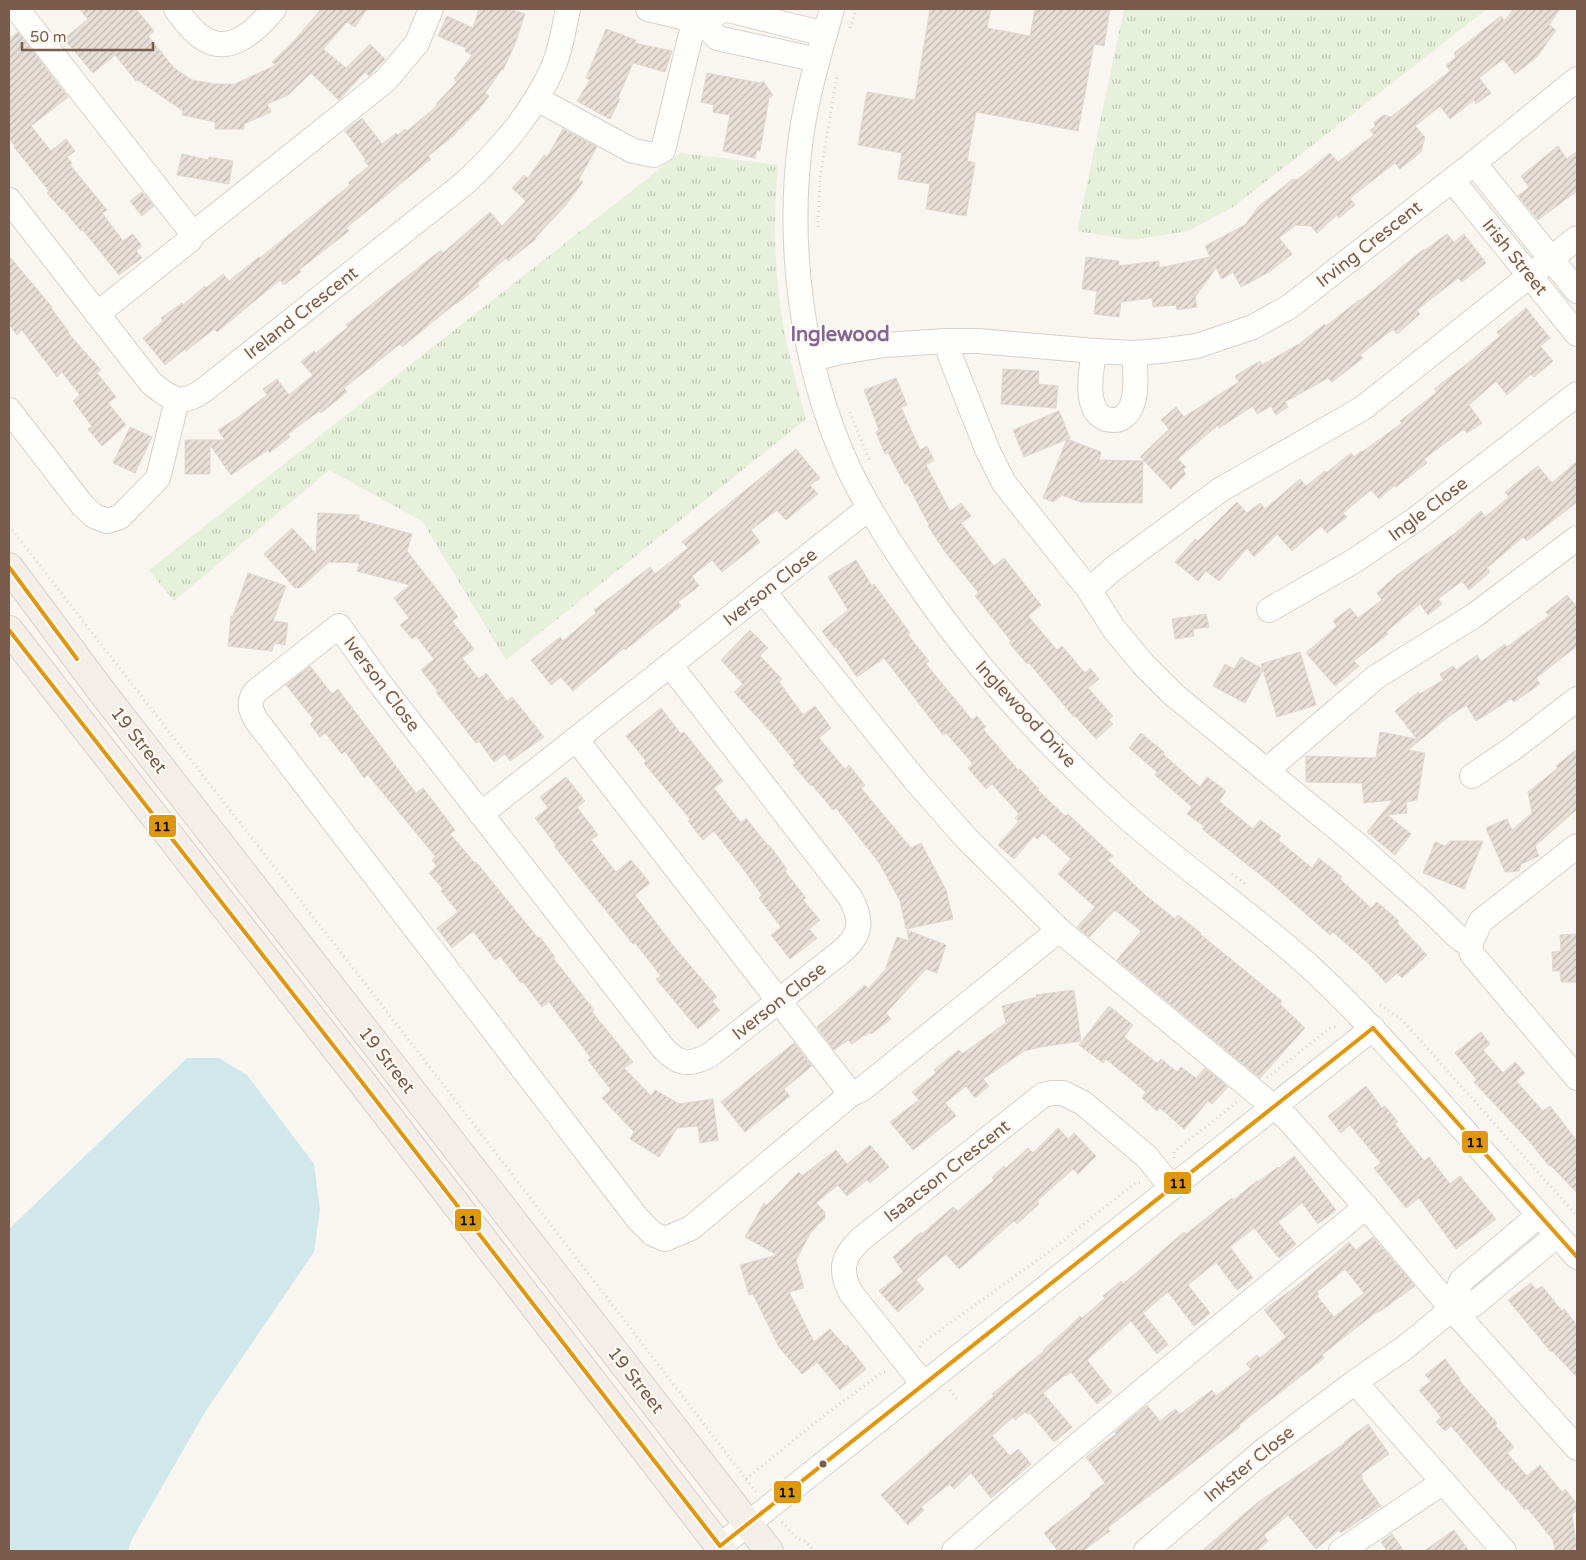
<svg xmlns="http://www.w3.org/2000/svg" width="1586" height="1560" font-family="'Varela Round',sans-serif">
	<style>
		.park { fill: url(#park-tufts) }
		.water { fill: #d0e8ea }
		.building { fill: url(#building-hatch); stroke: #e2d8d2; fill-rule: evenodd }
		.lines { fill: none; stroke-linecap: round; stroke-linejoin: round }
		.minor-casing { stroke: #d7d1cb; stroke-width: 26 }
		.major-casing { stroke: #dad1cc; stroke-width: 30 }
		.path { stroke: #dcd5d0; stroke-width: 3; stroke-dasharray: 1 4; stroke-linecap: butt }
		.minor { stroke: #fefefd; stroke-width: 24 }
		.major { stroke: #f3eee8; stroke-width: 28 }
		.bus-1-casing { stroke: #fffaf3; stroke-width: 8 }
		.bus-1 { stroke: #de970f; stroke-width: 4 }
		.bus-dot { fill: #7a5c4d; stroke: #fffaf3; stroke-width: 2 }
		.labels { text-anchor: middle; stroke-width: 4.5; stroke-linejoin: round; paint-order: stroke }
		.street-label { font-size: 18px; fill: #7a5c4d; stroke: #fffaf3 }
		.quarter-label { font-size: 20px; font-weight: bold; fill: #846695; stroke: #fffaf3 }
		.line-badge { stroke: #fffaf3; stroke-width: 2 }
		.pale-badge-label { font-size: 14px; text-anchor: middle; font-weight: bold; fill: #111 }
	</style>
	<defs>
		<pattern id="park-tufts" width="24" height="20" patternUnits="userSpaceOnUse" patternTransform="scale(1.25)"><rect width="24" height="20" fill="#e7f0db"/><path d="M3 7l-1-3M5 7V3M7 7l1-3M15 17l-1-3M17 17v-4M19 17l1-3" fill="none" stroke="#c0c6b4"/></pattern>
		<pattern id="building-hatch" width="6" height="6" patternUnits="userSpaceOnUse" patternTransform="scale(1.25)"><rect width="6" height="6" fill="#e6ded7"/><path d="M-1 1l2-2M0 6l6-6M5 7l2-2" fill="none" stroke="#bfb7b1"/></pattern>
	</defs>
	<rect width="100%" height="100%" fill="#f9f5f0"/>
	<g class="park">
		<path d="M1124,9H1487L1233,207L1188,231L1133,240L1077,231Z"/>
		<path d="M680,153L778,165C773,220 774,275 784,330C790,360 798,390 806,419L506,660L422,521L329,470L174,601L149,570Z"/>
	</g>
	<path class="water" d="M187,1058H219L247,1075L314,1164L320,1210L314,1252L205,1412L132,1539L128,1551H9V1229Z"/>
	<g class="building">
		<path d="M79,9H136L154,31L148,36L174,68L192,80L214,84H235L276,65L272,62L292,43L321,9H367L355,27L347,22L323,49L346,68L370,44L385,59L369,76L365,72L339,100L311,73L288,95L267,104L271,112L244,124V129H215V122L182,115L183,111L138,80L136,81L115,55L93,73L64,39L88,19Z"/>
		<path d="M479,9H509L525,14L515,44L503,70L502,69L485,93L489,96L480,108L452,137L428,156L431,159L346,228L349,231L299,270L301,272L284,285L280,280L217,332L214,329L186,351L185,349L165,365L143,338L163,321L161,318L182,303L183,305L205,286L206,288L223,274L229,281L259,257L260,258L350,185L348,183L369,166L364,161L366,160L345,131L362,118L382,144L396,133L398,135L405,129L407,131L437,106L436,104L457,82L454,79L472,55L465,51L466,48L438,36L447,16L473,28Z"/>
		<path d="M930,9H991L987,28L1030,36L1035,9H1110L1104,46L1094,44L1078,131L976,112L967,161L975,163L966,216L926,209L930,184L898,179L902,153L858,145L867,92L915,100Z"/>
		<path d="M1513,9H1560L1549,25L1556,30L1537,57L1515,74L1503,59L1479,78L1491,93L1476,104L1474,100L1450,119L1440,106L1415,126L1425,137L1421,152L1400,169L1395,163L1350,198L1355,205L1339,218L1337,215L1317,233L1311,226L1296,225L1279,238L1292,254L1269,272L1241,287L1233,272L1222,279L1216,268L1195,297L1197,307L1177,310L1176,305L1153,307L1152,298L1121,302L1119,317L1094,314L1097,291L1082,289L1086,257L1119,261L1118,266L1159,261V268L1210,257L1205,246L1245,225L1258,207L1293,179L1297,180L1330,153L1338,162L1374,135L1370,130L1375,127L1374,122L1384,115L1391,117L1450,71L1446,65L1456,57L1454,53L1501,16L1505,21Z"/>
		<path d="M606,29L636,40L634,43L672,51L665,72L634,63L632,65L618,98L620,99L610,119L577,101L590,80L586,78Z"/>
		<path d="M18,32L68,97L31,126L51,151L66,139L75,151L67,157L72,163L70,165L107,210L102,213L123,241L133,234L142,246L136,251L142,258L119,275L82,229L81,231L63,209L62,210L47,193L49,191L14,147L15,146L9,138V39Z"/>
		<path d="M707,73L760,83L763,81L773,95L769,98L760,151L757,150L755,158L723,151L730,115L713,112L714,105L701,102Z"/>
		<path d="M563,129L597,147L579,179L583,182L565,206L535,238L536,239L508,261L506,258L477,283L479,286L456,304V303L402,347L400,344L344,388L347,392L321,413L319,411L288,434L290,437L269,453L268,450L231,475L210,445V474H185V440H225L218,430L237,418L267,395L263,389L277,379L289,395L313,375L301,362L314,351L316,353L348,327L346,325L378,299L441,250L443,253L490,212L502,226L526,201L512,188L524,175L528,178L544,155L547,157Z"/>
		<path d="M1558,146L1567,159L1577,151V191L1538,220L1518,196L1529,187L1521,176Z"/>
		<path d="M182,154L208,160L209,157L233,161L229,184L177,175Z"/>
		<path d="M142,192L154,206L142,216L130,201Z"/>
		<path d="M1447,234L1454,242L1464,234L1486,263L1462,282L1458,278L1417,310L1420,314L1397,334L1393,329L1360,355L1363,358L1332,382L1328,378L1285,402L1288,407L1276,415L1271,406L1257,414L1253,406L1219,428L1218,425L1178,459L1186,467L1183,470L1186,474L1171,489L1140,457L1169,429L1161,420L1176,407L1184,417L1239,382L1235,376L1260,361L1262,365L1299,344L1325,324L1326,326L1359,300L1360,301L1424,249L1425,250Z"/>
		<path d="M9,256L52,307L51,308L69,332L68,333L101,370L97,373L116,397L108,403L126,425L102,446L88,429L92,426L73,401L80,395L62,372L57,377L22,330L17,335L9,324Z"/>
		<path d="M1526,308L1550,338L1540,346L1553,361L1534,377L1531,374L1507,395L1496,381L1469,405L1482,423L1467,433L1464,429L1424,459L1427,463L1396,487L1395,485L1379,499L1371,490L1343,513L1347,517L1327,533L1321,526L1292,551L1277,534L1254,557L1247,548L1219,581L1206,571L1198,581L1175,562L1195,539L1198,541L1237,502L1247,513L1260,503L1265,509L1300,479L1306,486L1325,471L1326,473L1351,453L1354,457L1361,451L1362,452L1402,423L1400,421L1437,392L1434,389L1468,363L1500,336L1497,332Z"/>
		<path d="M1003,369L1039,371L1038,384L1058,386L1056,408L1001,404Z"/>
		<path d="M896,378L907,405L901,407L920,450L927,446L934,460L926,465L950,511L961,503L971,516L961,523L994,566L1004,558L1041,605L1028,616L1057,650L1062,646L1085,673L1090,668L1099,679L1088,688L1113,716L1109,720L1113,724L1096,739L1075,716L1074,717L1029,663L1027,664L1009,643L1011,641L975,596L979,593L945,552L928,526L929,525L907,483L905,484L888,453L885,454L876,432L879,430L864,390Z"/>
		<path d="M1059,411L1070,438L1024,457L1013,430Z"/>
		<path d="M130,427L152,437L135,473L113,463Z"/>
		<path d="M1067,439L1101,452L1099,460L1143,461L1142,503L1080,502L1062,495L1054,502L1043,498Z"/>
		<path d="M796,449L820,478L810,485L818,494L786,520L777,510L751,530L760,542L722,572L712,560L692,576L699,586L678,602L681,606L625,650L624,648L573,691L561,677L551,685L531,660L560,637L563,641L596,613L594,610L650,567L655,574L688,548L682,542Z"/>
		<path d="M1577,461V502L1527,541L1523,537L1487,568L1490,572L1469,590L1462,581L1438,599L1442,604L1428,615L1420,604L1386,632L1388,634L1354,661L1359,666L1335,686L1306,653L1337,626L1333,621L1350,608L1358,618L1382,600L1377,593L1397,575L1458,531L1481,511L1485,517L1509,497L1505,492L1538,466L1552,483Z"/>
		<path d="M318,513L359,515V520L412,534L407,551L458,617L452,621L474,649L462,658L479,679L486,673L507,701L512,697L544,737L510,761L505,754L494,762L479,741L476,743L436,692L438,691L421,670L434,659L416,636L412,639L400,625L409,618L394,598L410,585L357,571L359,563L329,562L300,588H295L264,554L292,528L316,554Z"/>
		<path d="M856,560L872,586L874,584L910,633L908,635L929,661L926,664L972,720L977,716L986,727L983,729L1018,770L1020,769L1039,789L1038,790L1065,816L1068,814L1113,856L1108,860L1145,895L1175,919L1178,915L1201,933L1200,934L1282,1001L1280,1004L1305,1028L1260,1078L1117,960L1141,931L1115,910L1089,937L1077,927L1095,907L1058,874L1071,859L1043,833L1037,839L1034,836L1014,859L998,845L1019,821L1015,818L1019,814L992,784L986,789L968,768L973,764L946,733L943,735L884,658L857,677L836,647L835,648L822,631L848,610L828,577Z"/>
		<path d="M248,573L286,586L273,621L288,623L285,645L274,643L272,651L228,646L231,616H233Z"/>
		<path d="M1567,595L1577,607V646L1536,678L1540,684L1514,702L1511,699L1476,721L1466,705L1447,718L1408,750L1425,753L1417,800L1406,802L1407,813L1387,815L1411,834L1395,855L1367,832L1393,800L1364,803L1362,783L1306,782V756L1376,758L1380,732L1417,739L1395,711L1418,692L1420,694L1443,680L1440,674L1453,666L1456,670L1477,655L1481,662L1505,644L1507,647L1549,616L1546,612Z"/>
		<path d="M1206,614L1209,627L1193,629L1194,636L1175,639L1172,619Z"/>
		<path d="M750,630L768,648L760,656L782,679L779,682L803,715L815,706L831,728L819,738L845,769L849,765L865,785L861,788L911,848L921,843L946,890L953,919L906,929L900,901L880,864L836,808L833,810L812,785L811,786L793,765L796,763L771,732L734,692L743,684L721,660Z"/>
		<path d="M1300,652L1316,705L1277,717L1263,670L1245,703L1213,686L1225,664L1234,669L1241,657L1263,669L1261,664Z"/>
		<path d="M310,666L332,694L338,689L416,793L423,788L455,830L450,834L475,863L476,862L538,938L540,937L555,957L553,958L594,1010L592,1012L633,1062L624,1068L651,1096L655,1090L679,1104L713,1099L718,1140L700,1143L698,1126L677,1128L659,1157L630,1139L634,1132L602,1098L611,1090L588,1060L591,1058L549,1002L542,1007L523,982L521,983L500,956L495,960L473,931L452,948L437,928L458,912L441,891L443,889L429,873L437,866L432,860L436,857L368,775L364,778L345,751L342,754L325,733L320,737L310,724L314,720L286,685Z"/>
		<path d="M661,708L681,734L684,732L723,781L714,788L741,823L746,818L768,846L769,845L787,869L785,871L806,898L803,900L820,920L809,929L817,938L790,959L771,935L781,927L759,898L762,895L741,866L714,831L703,840L688,821L690,819L644,763L646,761L626,736Z"/>
		<path d="M1141,733L1164,752L1163,754L1200,787L1207,777L1226,791L1219,801L1253,829L1260,820L1281,836L1278,840L1312,868L1319,858L1342,877L1340,879L1371,908L1377,902L1399,921L1397,923L1427,955L1402,978L1397,973L1386,983L1368,963L1333,932L1330,935L1267,880L1202,829L1205,827L1187,814L1192,807L1155,775L1157,772L1129,748Z"/>
		<path d="M1577,749V809L1535,846L1539,856L1521,864L1519,871L1505,872L1486,828L1507,819L1512,830L1532,813L1528,792L1558,768L1556,766Z"/>
		<path d="M566,777L585,801L577,807L598,835L591,840L616,872L631,860L650,883L635,895L676,949L717,997L712,1001L720,1010L698,1029L656,979L661,976L635,943L633,944L565,860L555,847L556,845L535,818L548,808L540,797Z"/>
		<path d="M1450,841H1483L1464,889L1423,873L1435,842L1445,846Z"/>
		<path d="M907,930L946,945L937,973L926,969L886,1013L891,1019L871,1034L870,1032L865,1036L864,1035L852,1044L848,1040L834,1050L817,1027L865,985L868,989L885,970L897,937L909,941Z"/>
		<path d="M1577,934V982H1561L1560,971H1553L1552,952L1561,951L1560,935Z"/>
		<path d="M1074,990L1081,1041L1040,1047L1024,1051L983,1079L989,1086L975,1098L966,1086L945,1103L956,1116L913,1150L890,1122L919,1100L912,1092L936,1073L934,1070L959,1050L962,1054L1006,1023L1002,1006L1037,997L1036,995Z"/>
		<path d="M1109,1006L1133,1025L1124,1037L1157,1063L1161,1059L1177,1072L1181,1067L1196,1078L1205,1068L1228,1087L1212,1104L1208,1101L1184,1129L1160,1108L1157,1111L1142,1098L1146,1092L1106,1059L1103,1063L1079,1045Z"/>
		<path d="M1481,1032L1490,1044L1483,1050L1503,1073L1515,1062L1525,1073L1516,1081L1543,1111L1550,1106L1577,1141V1193L1559,1174L1550,1165L1549,1166L1529,1141L1474,1082L1477,1080L1455,1053Z"/>
		<path d="M794,1043L812,1066L784,1089L790,1096L745,1132L721,1102Z"/>
		<path d="M1366,1086L1382,1108L1385,1106L1398,1122L1395,1124L1424,1161L1429,1157L1450,1184L1460,1176L1496,1219L1456,1249L1419,1198L1406,1208L1374,1168L1381,1163L1350,1125L1341,1133L1328,1116Z"/>
		<path d="M1058,1128L1068,1139L1074,1133L1096,1156L1078,1174L1073,1169L1037,1201L1039,1204L1017,1224L1014,1221L959,1269L946,1254L916,1280L924,1289L898,1312L879,1291L903,1272L893,1257L921,1232L922,1234L953,1207L958,1211L994,1180L992,1177L1004,1166L1006,1168L1028,1148L1033,1153Z"/>
		<path d="M870,1145L889,1167L870,1183L867,1180L847,1196L838,1185L816,1203L825,1212V1218L811,1232L796,1260L804,1288L789,1292L814,1342L830,1329L845,1346L847,1345L866,1369L840,1390L817,1362L802,1374L779,1347L753,1294L749,1295L740,1265L777,1255L745,1237L764,1203L767,1205L799,1172L802,1176L836,1150L847,1164Z"/>
		<path d="M1294,1156L1336,1210L1318,1224L1302,1203L1278,1222L1296,1244L1279,1258L1254,1228L1230,1247L1253,1278L1237,1290L1216,1262L1188,1285L1210,1313L1194,1326L1168,1292L1143,1313L1168,1344L1157,1354L1131,1321L1087,1360L1112,1392L1097,1404L1071,1372L1066,1376L1065,1375L1043,1393L1072,1427L1054,1442L1030,1413L1028,1414L1025,1412L1015,1420L1013,1417L992,1436L1010,1456L1018,1449L1031,1464L991,1498L971,1473L954,1489L949,1484L921,1507L924,1510L908,1525L881,1495L994,1396L992,1394L1044,1351L1043,1350L1070,1326L1080,1316L1082,1318L1105,1298L1103,1296L1121,1281L1123,1284L1184,1232L1186,1234L1232,1198L1233,1200L1257,1181L1258,1182L1278,1167L1279,1168Z"/>
		<path d="M1373,1237L1415,1286L1379,1312L1378,1311L1348,1334L1322,1355L1324,1358L1239,1425L1240,1427L1107,1528L1110,1531L1083,1551H1058L1044,1533L1091,1496L1090,1494L1105,1483L1086,1457L1116,1434L1115,1432L1147,1405L1160,1421L1175,1409L1180,1414L1212,1390L1216,1396L1251,1369L1246,1364L1257,1355L1260,1358L1286,1337L1264,1310L1302,1282L1349,1242L1356,1250ZM1345,1269L1364,1293L1334,1317L1317,1296L1319,1294L1317,1292Z"/>
		<path d="M1531,1283L1536,1290L1542,1286L1562,1311L1564,1309L1577,1325V1377L1552,1351L1551,1352L1508,1300Z"/>
		<path d="M1445,1359L1460,1379L1459,1380L1497,1423L1495,1425L1514,1447L1507,1453L1527,1476L1540,1465L1562,1492L1565,1489L1577,1504V1510L1572,1514L1577,1551H1555L1553,1540L1527,1508L1525,1510L1507,1488L1506,1490L1451,1426L1445,1431L1436,1422L1441,1417L1419,1390L1431,1381L1425,1375Z"/>
		<path d="M1368,1424L1389,1454L1361,1474L1363,1477L1361,1478L1381,1506L1341,1533L1339,1530L1316,1549L1288,1515L1264,1535L1268,1541L1257,1551H1202L1244,1514L1261,1500L1345,1443L1344,1442Z"/>
		<path d="M1454,1530L1469,1551H1424Z"/>
		<path d="M1392,1534L1404,1551H1387L1381,1542Z"/>
	</g>
	<g class="lines">
		<g class="minor-casing">
			<g id="minor">
				<path d="M17,9L193,234"/>
				<path d="M176,9C181,16 187,24 193,30C224,61 252,35 274,9"/>
				<path d="M648,9L703,22L717,38L818,60"/>
				<path d="M832,9C820,51 807,94 801,137C786,245 802,366 847,465C866,506 890,543 915,579C973,665 1044,742 1121,812C1181,866 1248,911 1308,965C1360,1013 1406,1065 1453,1118C1494,1164 1535,1211 1577,1257"/>
				<path d="M703,22L724,9L825,34"/>
				<path d="M537,99L633,151L654,155L663,150L697,9"/>
				<path d="M1474,163L1577,291"/>
				<path d="M1452,180L1577,334"/>
				<path d="M9,200L151,383C171,399 181,407 204,390L466,182C502,148 534,111 554,65C561,48 564,27 568,9"/>
				<path d="M97,314L190,240L193,234L386,80L417,43L431,9"/>
				<path d="M946,341L951,358L987,449L1004,483L1089,590L1114,629L1143,664L1174,695L1355,843L1425,905L1460,939L1470,944"/>
				<path d="M1095,351C1090,371 1082,419 1113,420C1121,421 1128,414 1131,407C1138,392 1135,369 1134,353"/>
				<path d="M812,359L841,352L884,345L946,341H978L1095,351L1134,353L1160,351L1197,346L1253,327L1289,307L1474,163L1577,79"/>
				<path d="M9,410L83,506L94,516L107,521L120,517L158,478L177,400"/>
				<path d="M1089,590L1113,569L1220,490L1363,408L1577,238"/>
				<path d="M764,592L915,780L966,838L1059,930L1287,1118L1366,1207C1227,1320 1089,1433 954,1551"/>
				<path d="M1269,610L1354,561L1416,519L1577,394"/>
				<path d="M670,665L850,897C863,921 862,934 841,952L710,1055C689,1066 679,1065 663,1048L378,681L339,626L255,692C248,703 250,709 256,720L638,1219L653,1234L665,1239L691,1228L851,1094L861,1090L1059,930"/>
				<path d="M576,739L851,1094"/>
				<path d="M1267,770L1376,677L1475,615L1577,538"/>
				<path d="M1472,776L1512,749L1577,699"/>
				<path d="M481,814L869,508"/>
				<path d="M1577,846L1481,921L1470,944L1472,954L1577,1078"/>
				<path d="M1366,1207L1452,1309L1577,1448"/>
				<path d="M1452,1309L1461,1281L1539,1215"/>
				<path d="M1355,1382L1504,1551"/>
				<path d="M924,1385L851,1293C839,1270 842,1257 861,1239L1043,1095L1052,1093H1063L1083,1103L1147,1157L1171,1187"/>
				<path d="M720,1546L1373,1028"/>
				<path d="M1146,1551L1263,1451L1355,1382L1403,1349L1452,1309L1473,1305L1557,1235"/>
				<path d="M1341,1551L1443,1482"/>
			</g>
		</g>
		<g class="major-casing">
			<g id="major">
				<path d="M9,567L102,692L769,1551"/>
				<path d="M9,630L361,1081L723,1551"/>
			</g>
		</g>
		<g class="path">
			<path d="M850,28L856,9"/>
			<path d="M818,227L820,178L837,75"/>
			<path d="M850,412L870,462"/>
			<path d="M9,526L422,1057L756,1492"/>
			<path d="M1232,874L1247,885"/>
			<path d="M1380,1005L1401,1019L1577,1216"/>
			<path d="M1267,1078L1331,1027H1336"/>
			<path d="M1174,1158V1152L1237,1102"/>
			<path d="M920,1347L921,1344L1054,1248L1135,1183L1143,1182"/>
			<path d="M950,1390L957,1399"/>
			<path d="M746,1479L822,1417L883,1372H888"/>
			<path d="M782,1522L797,1539L805,1541L815,1551"/>
		</g>
		<use href="#minor" class="minor"/>
		<use href="#major" class="major"/>
		<g class="bus-1-casing">
			<g id="bus-1">
				<path d="M9,567L77,659"/>
				<path d="M9,630L361,1081L720,1546L1373,1028"/>
				<path d="M1373,1028L1577,1257"/>
			</g>
		</g>
		<use href="#bus-1" class="bus-1"/>
	</g>
	<circle class="bus-dot" cx="823" cy="1464" r="4.5"/>
	<g class="labels">
		<g class="street-label">
			<text transform="translate(1369 244) rotate(-38)" y="6">Irving Crescent</text>
			<text transform="translate(1515 257) rotate(51)" y="6">Irish Street</text>
			<text transform="translate(301 313) rotate(-38)" y="6">Ireland Crescent</text>
			<text transform="translate(1428 509) rotate(-37)" y="6">Ingle Close</text>
			<text transform="translate(770 587) rotate(-38)" y="6">Iverson Close</text>
			<text transform="translate(382 684) rotate(53)" y="6">Iverson Close</text>
			<text transform="translate(1026 714) rotate(47)" y="6">Inglewood Drive</text>
			<text transform="translate(139 740) rotate(52)" y="6">19 Street</text>
			<text transform="translate(779 1001) rotate(-38)" y="6">Iverson Close</text>
			<text transform="translate(387 1060) rotate(52)" y="6">19 Street</text>
			<text transform="translate(947 1171) rotate(-38)" y="6">Isaacson Crescent</text>
			<text transform="translate(636 1380) rotate(52)" y="6">19 Street</text>
			<text transform="translate(1249 1464) rotate(-39)" y="6">Inkster Close</text>
		</g>
		<g class="quarter-label">
			<text x="840" y="341">Inglewood</text>
		</g>
	</g>
	<g class="line-badge">
		<rect x="148" y="814" width="29" height="24" rx="5" fill="#de970f"/>
		<rect x="1461" y="1130" width="28" height="24" rx="5" fill="#de970f"/>
		<rect x="1163" y="1171" width="29" height="24" rx="5" fill="#de970f"/>
		<rect x="454" y="1208" width="28" height="24" rx="5" fill="#de970f"/>
		<rect x="773" y="1480" width="29" height="24" rx="5" fill="#de970f"/>
	</g>
	<g class="pale-badge-label">
		<text x="162" y="831">11</text>
		<text x="1475" y="1147">11</text>
		<text x="1178" y="1188">11</text>
		<text x="468" y="1225">11</text>
		<text x="787" y="1497">11</text>
	</g>
	<rect width="1586" height="1560" fill="none" stroke="#7a5c4d" stroke-width="20"/>
	<path d="M22 42v8h131v-8" fill="none" stroke="#7a5c4d" stroke-width="2.5"/>
	<text x="30" y="42" font-size="15" fill="#7a5c4d" stroke="#fffaf3" stroke-width="4" paint-order="stroke">50 m</text>
</svg>
